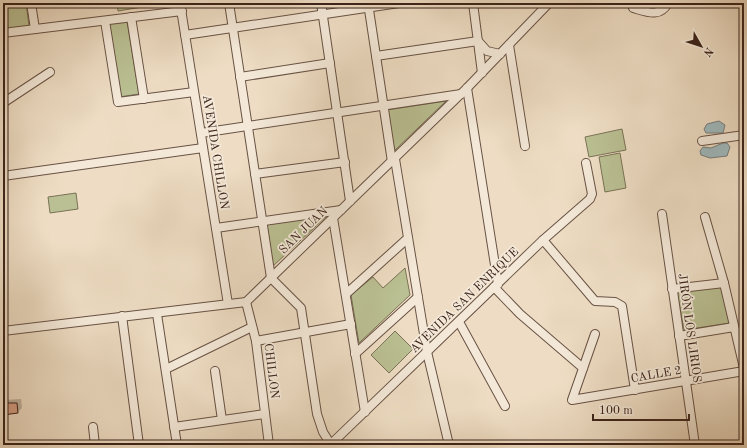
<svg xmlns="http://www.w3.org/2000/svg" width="747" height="448" font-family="'Old Standard TT',serif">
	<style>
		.green { fill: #bac093; stroke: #7a7256 }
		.water { fill: #9fb9bf; stroke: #777d7d }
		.shadow { fill: #0003 }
		.building { fill: #d49e83; stroke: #3b231a }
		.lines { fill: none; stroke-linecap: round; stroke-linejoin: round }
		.minor-casing { stroke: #685244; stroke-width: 10 }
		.minor { stroke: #f4e9d9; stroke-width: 8 }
		.labels { text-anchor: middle; stroke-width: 3.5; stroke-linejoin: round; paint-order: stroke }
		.street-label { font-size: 12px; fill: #3b231a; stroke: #f4e9d9 }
	</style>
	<rect width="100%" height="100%" fill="#eeddc4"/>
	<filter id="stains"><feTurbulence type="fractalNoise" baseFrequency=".005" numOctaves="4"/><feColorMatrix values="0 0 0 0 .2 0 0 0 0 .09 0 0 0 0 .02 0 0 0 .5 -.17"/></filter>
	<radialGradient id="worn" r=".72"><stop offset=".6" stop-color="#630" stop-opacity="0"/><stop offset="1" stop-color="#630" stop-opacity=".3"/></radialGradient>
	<g class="green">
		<path d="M3,3H26L29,26L3,30Z"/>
		<path d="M117,3H147L148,6L118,11Z"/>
		<path d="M127,21L139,94L119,97L108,24Z"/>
		<path d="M446,101L393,152L387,110Z"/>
		<path d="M622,129L626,150L589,157L585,137Z"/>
		<path d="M620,153L626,188L605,192L599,157Z"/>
		<path d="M76,193L78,209L50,213L48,197Z"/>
		<path d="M328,215L273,266L267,224Z"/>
		<path d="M405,268L410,295L359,343L351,295L373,277L383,288Z"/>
		<path d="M723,286L730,323L684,330L677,292Z"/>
		<path d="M395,331L413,349L389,373L371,355Z"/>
	</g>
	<g class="water">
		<path d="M719,121L725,125L723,133H706L704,129L707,124Z"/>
		<path d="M723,143H727L730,147L727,156L710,158L701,155L700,151L703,147L711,148Z"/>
	</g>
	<path class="shadow" d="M21,399L22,408L18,412L3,414V400Z"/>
	<path class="building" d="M3,403H17L18,413L3,415Z"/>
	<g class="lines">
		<g class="minor-casing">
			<g id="minor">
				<path d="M31,3L35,29"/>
				<path d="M180,3L228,304"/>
				<path d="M229,3L271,278L301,308L317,414L323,432L331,445"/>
				<path d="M321,3L350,201"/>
				<path d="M368,3L392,162"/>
				<path d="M473,3L482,73"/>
				<path d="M632,3L633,8C647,12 660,18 668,3"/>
				<path d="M131,17L144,99"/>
				<path d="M105,21L118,102L194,92"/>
				<path d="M3,33L182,11"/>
				<path d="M185,35L399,3"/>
				<path d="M509,45L525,146"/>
				<path d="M376,56L478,41L487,51L500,54"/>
				<path d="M240,77L330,63"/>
				<path d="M467,88L498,284"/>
				<path d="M3,103L50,72"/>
				<path d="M201,133L461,94"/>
				<path d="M702,141L744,135"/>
				<path d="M395,159L427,352L449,445"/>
				<path d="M255,174L345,162"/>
				<path d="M3,176L203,148"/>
				<path d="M662,214L695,445"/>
				<path d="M705,217L724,283L744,368"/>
				<path d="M333,218L365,412"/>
				<path d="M216,228L341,210"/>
				<path d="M543,240L595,301L615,302L622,306L635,390"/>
				<path d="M494,287L520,314L583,368"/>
				<path d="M672,289L724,283"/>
				<path d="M346,294L408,238"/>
				<path d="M246,302L256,341L269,445"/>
				<path d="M157,314L177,445"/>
				<path d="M122,316L139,445"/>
				<path d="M459,322L505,406"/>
				<path d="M3,331L246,302L467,88L549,3"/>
				<path d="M595,334L572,400L744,371"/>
				<path d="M679,336L734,327"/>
				<path d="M256,341L351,324"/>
				<path d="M355,354L418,297"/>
				<path d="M166,369L252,327"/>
				<path d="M215,371L222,420"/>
				<path d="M93,427L95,445"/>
				<path d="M174,427L265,414"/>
				<path d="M330,445L543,240L590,199L592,194L586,163"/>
			</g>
		</g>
		<use href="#minor" class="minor"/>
	</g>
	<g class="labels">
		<g class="street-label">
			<text transform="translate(216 152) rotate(81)" y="4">AVENIDA CHILLON</text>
			<text transform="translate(303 230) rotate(-44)" y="4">SAN JUAN</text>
			<text transform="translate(464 300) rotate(-44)" y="4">AVENIDA SAN ENRIQUE</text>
			<text transform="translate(690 328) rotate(82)" y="4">JIRÓN LOS LIRIOS</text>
			<text transform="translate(272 371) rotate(83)" y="4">CHILLON</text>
			<text transform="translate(656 374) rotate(-10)" y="4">CALLE 2</text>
		</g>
	</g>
	<rect width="747" height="448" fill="none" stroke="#eeddc4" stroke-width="16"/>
	<rect x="4" y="4" width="739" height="440" fill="none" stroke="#3b231a" stroke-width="2"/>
	<rect x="8" y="8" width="731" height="432" fill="none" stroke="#3b231a"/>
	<g transform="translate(701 46) rotate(129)" stroke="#f4e9d9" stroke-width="3" paint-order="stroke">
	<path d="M0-3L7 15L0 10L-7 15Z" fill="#3b231a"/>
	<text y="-6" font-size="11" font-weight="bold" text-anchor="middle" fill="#3b231a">N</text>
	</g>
	<path d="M593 414v6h96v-6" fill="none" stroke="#3b231a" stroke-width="2"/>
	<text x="599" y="414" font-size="12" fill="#3b231a" stroke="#f4e9d9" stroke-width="3" paint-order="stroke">100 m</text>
	<rect width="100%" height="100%" filter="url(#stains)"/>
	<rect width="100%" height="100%" fill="url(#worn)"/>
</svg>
